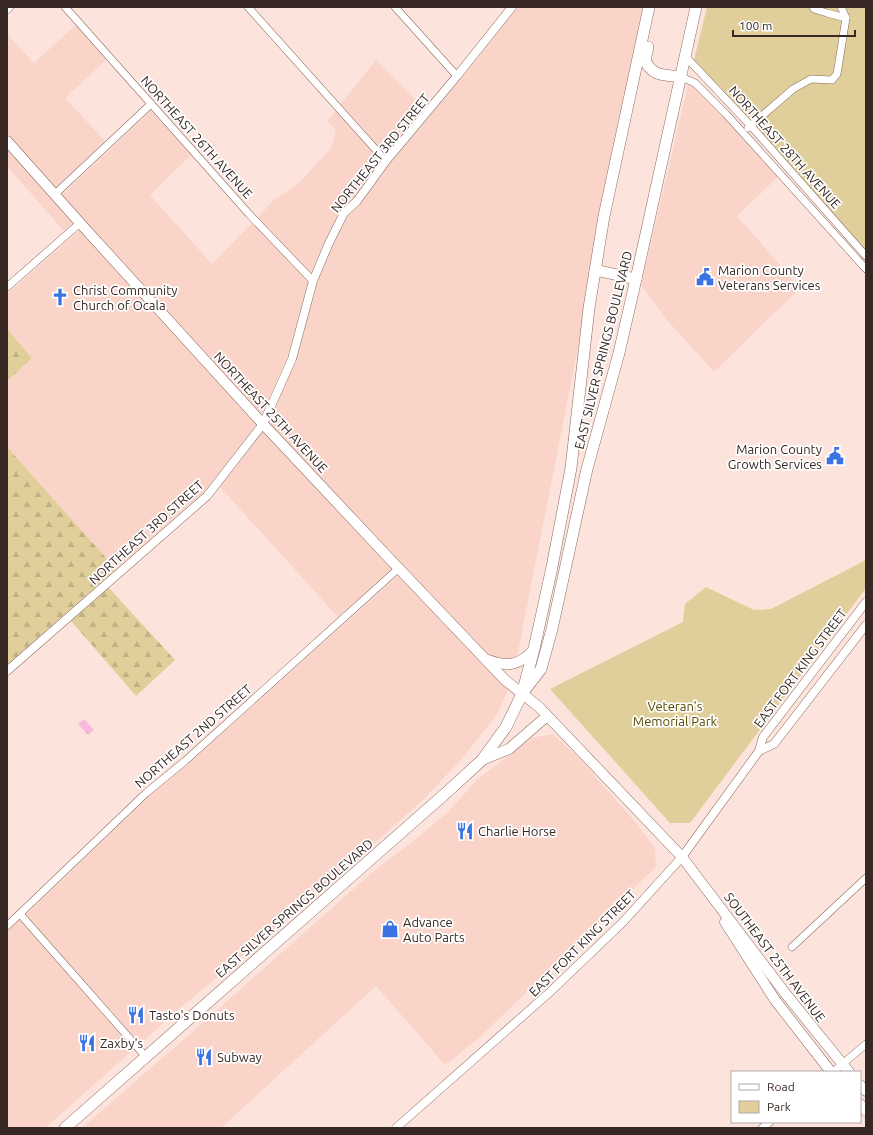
<svg xmlns="http://www.w3.org/2000/svg" width="873" height="1135" font-family="Ubuntu,sans-serif">
	<style>
		.built { fill: #fad4c8 }
		.green { fill: #e0cf9a }
		.forest { fill: url(#forest-firs) }
		.water { fill: url(#water-ripples) }
		.lines { fill: none; stroke-linecap: round; stroke-linejoin: round }
		.minor-casing { stroke: #8c6a5f; stroke-width: 8 }
		.tertiary-casing { stroke: #8c6a5f; stroke-width: 9 }
		.secondary-casing { stroke: #8c6a5f; stroke-width: 11 }
		.primary-casing { stroke: #8c6a5f; stroke-width: 12 }
		.minor { stroke: #fff; stroke-width: 7 }
		.tertiary { stroke: #fff; stroke-width: 8 }
		.secondary { stroke: #fff; stroke-width: 10 }
		.primary { stroke: #fff; stroke-width: 11 }
		.labels { text-anchor: middle; stroke-width: 3.5; stroke-linejoin: round; paint-order: stroke }
		.street-label { font-size: 13px; fill: #372824; stroke: #fff }
		.poi-label { font-size: 13px; fill: #372824; stroke: #fff; text-anchor: start }
		.park-label { font-size: 13px; fill: #594803; stroke: #fff }
	</style>
	<defs>
		<pattern id="forest-firs" width="22" height="20" patternUnits="userSpaceOnUse"><rect width="22" height="20" fill="#e0cf9a"/><path d="M5 1l3.5 6h-7zM16 11l3.5 6h-7z" fill="#c1b285"/></pattern>
		<pattern id="water-ripples" width="26" height="14" patternUnits="userSpaceOnUse"><rect width="26" height="14" fill="#f8b9dc"/><path d="M2 4q2-2 4 0t4 0M15 11q2-2 4 0t4 0" fill="none" stroke="#d59fbd"/></pattern>
	</defs>
	<rect width="100%" height="100%" fill="#fce4dd"/>
	<g class="built">
		<path d="M518,7H645L517,657L506,660L488,655L268,423L296,361L317,284L319,282L318,281L333,245L348,216L361,204L390,164L463,77Z"/>
		<path d="M76,25L106,60L65,98L105,141L54,189L7,135V34L34,63Z"/>
		<path d="M376,60L424,108L386,154L341,104Z"/>
		<path d="M688,85L693,87L723,117L778,177L737,216L800,288L714,372L666,319L641,285Z"/>
		<path d="M151,111L191,155L150,195L212,264L252,223L308,282L287,357L261,416L61,196Z"/>
		<path d="M336,111L381,161L354,198L340,211L325,240L311,273L258,217L274,200L299,183L331,148L336,130L327,121Z"/>
		<path d="M7,148L73,223L64,231L7,166Z"/>
		<path d="M80,230L257,424L204,492L116,569L7,447V381L32,358L7,329V294Z"/>
		<path d="M263,431L393,568L338,617L220,487Z"/>
		<path d="M399,575L481,660V662L484,663L509,688L496,716L459,762L422,801L325,887L179,1009L140,1044L26,915L149,796L188,764Z"/>
		<path d="M553,734L577,756L638,825L655,849L656,867L478,1039L445,1065L376,986L221,1128H82L199,1026L375,870L412,842L448,812L477,780L531,738Z"/>
		<path d="M20,920L134,1049L45,1128H7V932Z"/>
	</g>
	<g class="green">
		<path d="M707,7H866V251L814,194L694,60Z"/>
		<path d="M866,560V588L690,823H670L550,689L683,622L685,604L706,587L754,610L771,609Z"/>
	</g>
	<g class="forest">
		<path d="M7,329L32,358L7,381Z"/>
		<path d="M7,447L116,569L7,665Z"/>
		<path d="M109,588L175,660L136,696L71,621Z"/>
	</g>
	<path class="water" d="M84,719L94,730L88,735L78,724Z"/>
	<g class="lines">
		<g class="minor-casing">
			<g id="minor">
				<path d="M65,7L249,214L313,281"/>
				<path d="M248,7L386,161"/>
				<path d="M395,7L457,76"/>
				<path d="M813,7L814,9L827,13L846,18"/>
				<path d="M7,10L10,7"/>
				<path d="M685,56L751,126L866,256"/>
				<path d="M681,77L695,83L726,114L866,269"/>
				<path d="M748,128L793,89L811,79L832,80L837,74L846,18L841,7"/>
				<path d="M54,195L151,104"/>
				<path d="M7,287L80,223"/>
				<path d="M20,914L146,1057"/>
				<path d="M7,926L146,793L185,761L399,568"/>
				<path d="M792,947L866,878"/>
				<path d="M833,1072L866,1044"/>
				<path d="M762,1128L770,1122"/>
			</g>
		</g>
		<g class="tertiary-casing">
			<g id="tertiary">
				<path d="M7,671L207,496L263,424L292,359L313,281L329,243L344,213L357,201L386,161L457,76L512,7"/>
				<path d="M759,751L774,744L866,625"/>
				<path d="M396,1128L550,992L623,922L682,857L759,751L763,737L866,602"/>
			</g>
		</g>
		<g class="secondary-casing">
			<g id="secondary">
				<path d="M7,141L80,223L263,424L387,556L505,680L539,707L682,857L785,993L849,1072"/>
				<path d="M488,660C507,667 520,666 534,649"/>
				<path d="M482,760L509,749L547,716"/>
				<path d="M725,922L775,1000L831,1072"/>
				<path d="M860,1085L866,1091"/>
				<path d="M860,1104L866,1111"/>
			</g>
		</g>
		<g class="primary-casing">
			<g id="primary">
				<path d="M648,47L645,61C655,78 663,74 681,77"/>
				<path d="M595,270L636,279"/>
				<path d="M524,691L541,669L552,629L587,469L619,353L636,279L696,7"/>
				<path d="M65,1128L446,793L482,760L506,727L522,694L534,649L552,567L571,468L589,308L604,216L649,7"/>
			</g>
		</g>
		<use href="#minor" class="minor"/>
		<use href="#tertiary" class="tertiary"/>
		<use href="#secondary" class="secondary"/>
		<use href="#primary" class="primary"/>
	</g>
	<defs>
		<g id="civic-bare" transform="scale(1.38)"><path d="M-.6-6.5H3V-4.5H.6V-3L4-1V1h2V6H-6V1h2V-1L-.6-3ZM-1.2 2.5V6h2.4V2.5Z" fill="#3c73e3" stroke="#fff" stroke-width="2.5" paint-order="stroke"/></g>
		<g id="church-bare" transform="scale(1.38)"><path d="M-1.2-6h2.4v3.5h3.3v2.4h-3.3V6h-2.4V-.1h-3.3v-2.4h3.3Z" fill="#3c73e3" stroke="#fff" stroke-width="2.5" paint-order="stroke"/></g>
		<g id="restaurant-bare" transform="scale(1.38)"><path d="M-5-6h1v4h1v-4h1v4h1v-4h1v5L-1.5 .5V6h-2V.5L-5-1ZM5-6V6H3V1.5H1.5Q1.5-4 5-6Z" fill="#3c73e3" stroke="#fff" stroke-width="2.5" paint-order="stroke"/></g>
		<g id="shop-bare" transform="scale(1.38)"><path d="M-5-2.5h2.3a2.7 3.5 0 0 1 5.4 0H5L5.5 6h-11ZM-1.5-2.5h3a1.5 2.3 0 0 0-3 0Z" fill="#3c73e3" stroke="#fff" stroke-width="2.5" paint-order="stroke"/></g>
	</defs>
	<g fill-rule="evenodd">
		<use href="#civic-bare" x="705" y="277"/>
		<use href="#church-bare" x="60" y="297"/>
		<use href="#civic-bare" x="835" y="456"/>
		<use href="#restaurant-bare" x="465" y="831"/>
		<use href="#shop-bare" x="390" y="929"/>
		<use href="#restaurant-bare" x="136" y="1015"/>
		<use href="#restaurant-bare" x="87" y="1043"/>
		<use href="#restaurant-bare" x="204" y="1057"/>
	</g>
	<g class="labels">
		<g class="street-label">
			<text transform="translate(197 137) rotate(48)" y="5">NORTHEAST 26TH AVENUE</text>
			<text transform="translate(785 147) rotate(48)" y="5">NORTHEAST 28TH AVENUE</text>
			<text transform="translate(380 153) rotate(-51)" y="5">NORTHEAST 3RD STREET</text>
			<text transform="translate(603 350) rotate(-76)" y="5">EAST SILVER SPRINGS BOULEVARD</text>
			<text transform="translate(271 412) rotate(47)" y="5">NORTHEAST 25TH AVENUE</text>
			<text transform="translate(146 532) rotate(-42)" y="5">NORTHEAST 3RD STREET</text>
			<text transform="translate(800 668) rotate(-53)" y="5">EAST FORT KING STREET</text>
			<text transform="translate(193 736) rotate(-41)" y="5">NORTHEAST 2ND STREET</text>
			<text transform="translate(294 908) rotate(-41)" y="5">EAST SILVER SPRINGS BOULEVARD</text>
			<text transform="translate(582 943) rotate(-45)" y="5">EAST FORT KING STREET</text>
			<text transform="translate(775 957) rotate(53)" y="5">SOUTHEAST 25TH AVENUE</text>
		</g>
		<g class="poi-label">
			<text x="718" y="275">Marion County<tspan x="718" dy="15">Veterans Services</tspan></text>
			<text x="73" y="295">Christ Community<tspan x="73" dy="15">Church of Ocala</tspan></text>
			<text x="822" y="454" text-anchor="end">Marion County<tspan x="822" dy="15">Growth Services</tspan></text>
			<text x="478" y="836">Charlie Horse</text>
			<text x="403" y="927">Advance<tspan x="403" dy="15">Auto Parts</tspan></text>
			<text x="149" y="1020">Tasto's Donuts</text>
			<text x="100" y="1048">Zaxby's</text>
			<text x="217" y="1062">Subway</text>
		</g>
		<g class="park-label">
			<text x="675" y="711">Veteran's<tspan x="675" dy="15">Memorial Park</tspan></text>
		</g>
	</g>
	<rect width="873" height="1135" fill="none" stroke="#372824" stroke-width="16"/>
	<rect x="731" y="1071" width="130" height="52" fill="#ffffff" stroke="#afa9a7"/>
	<rect x="739" y="1084" width="20" height="6" fill="#ffffff" stroke="#afa9a7"/>
	<text x="767" y="1091" font-size="12" fill="#372824">Road</text>
	<rect x="739" y="1101" width="20" height="12" fill="#e0cf9a" stroke="#afa9a7"/>
	<text x="767" y="1111" font-size="12" fill="#372824">Park</text>
	<path d="M733 30v6h122v-6" fill="none" stroke="#372824" stroke-width="2"/>
	<text x="739" y="30" font-size="12" fill="#372824" stroke="#ffffff" stroke-width="3" paint-order="stroke">100 m</text>
</svg>
